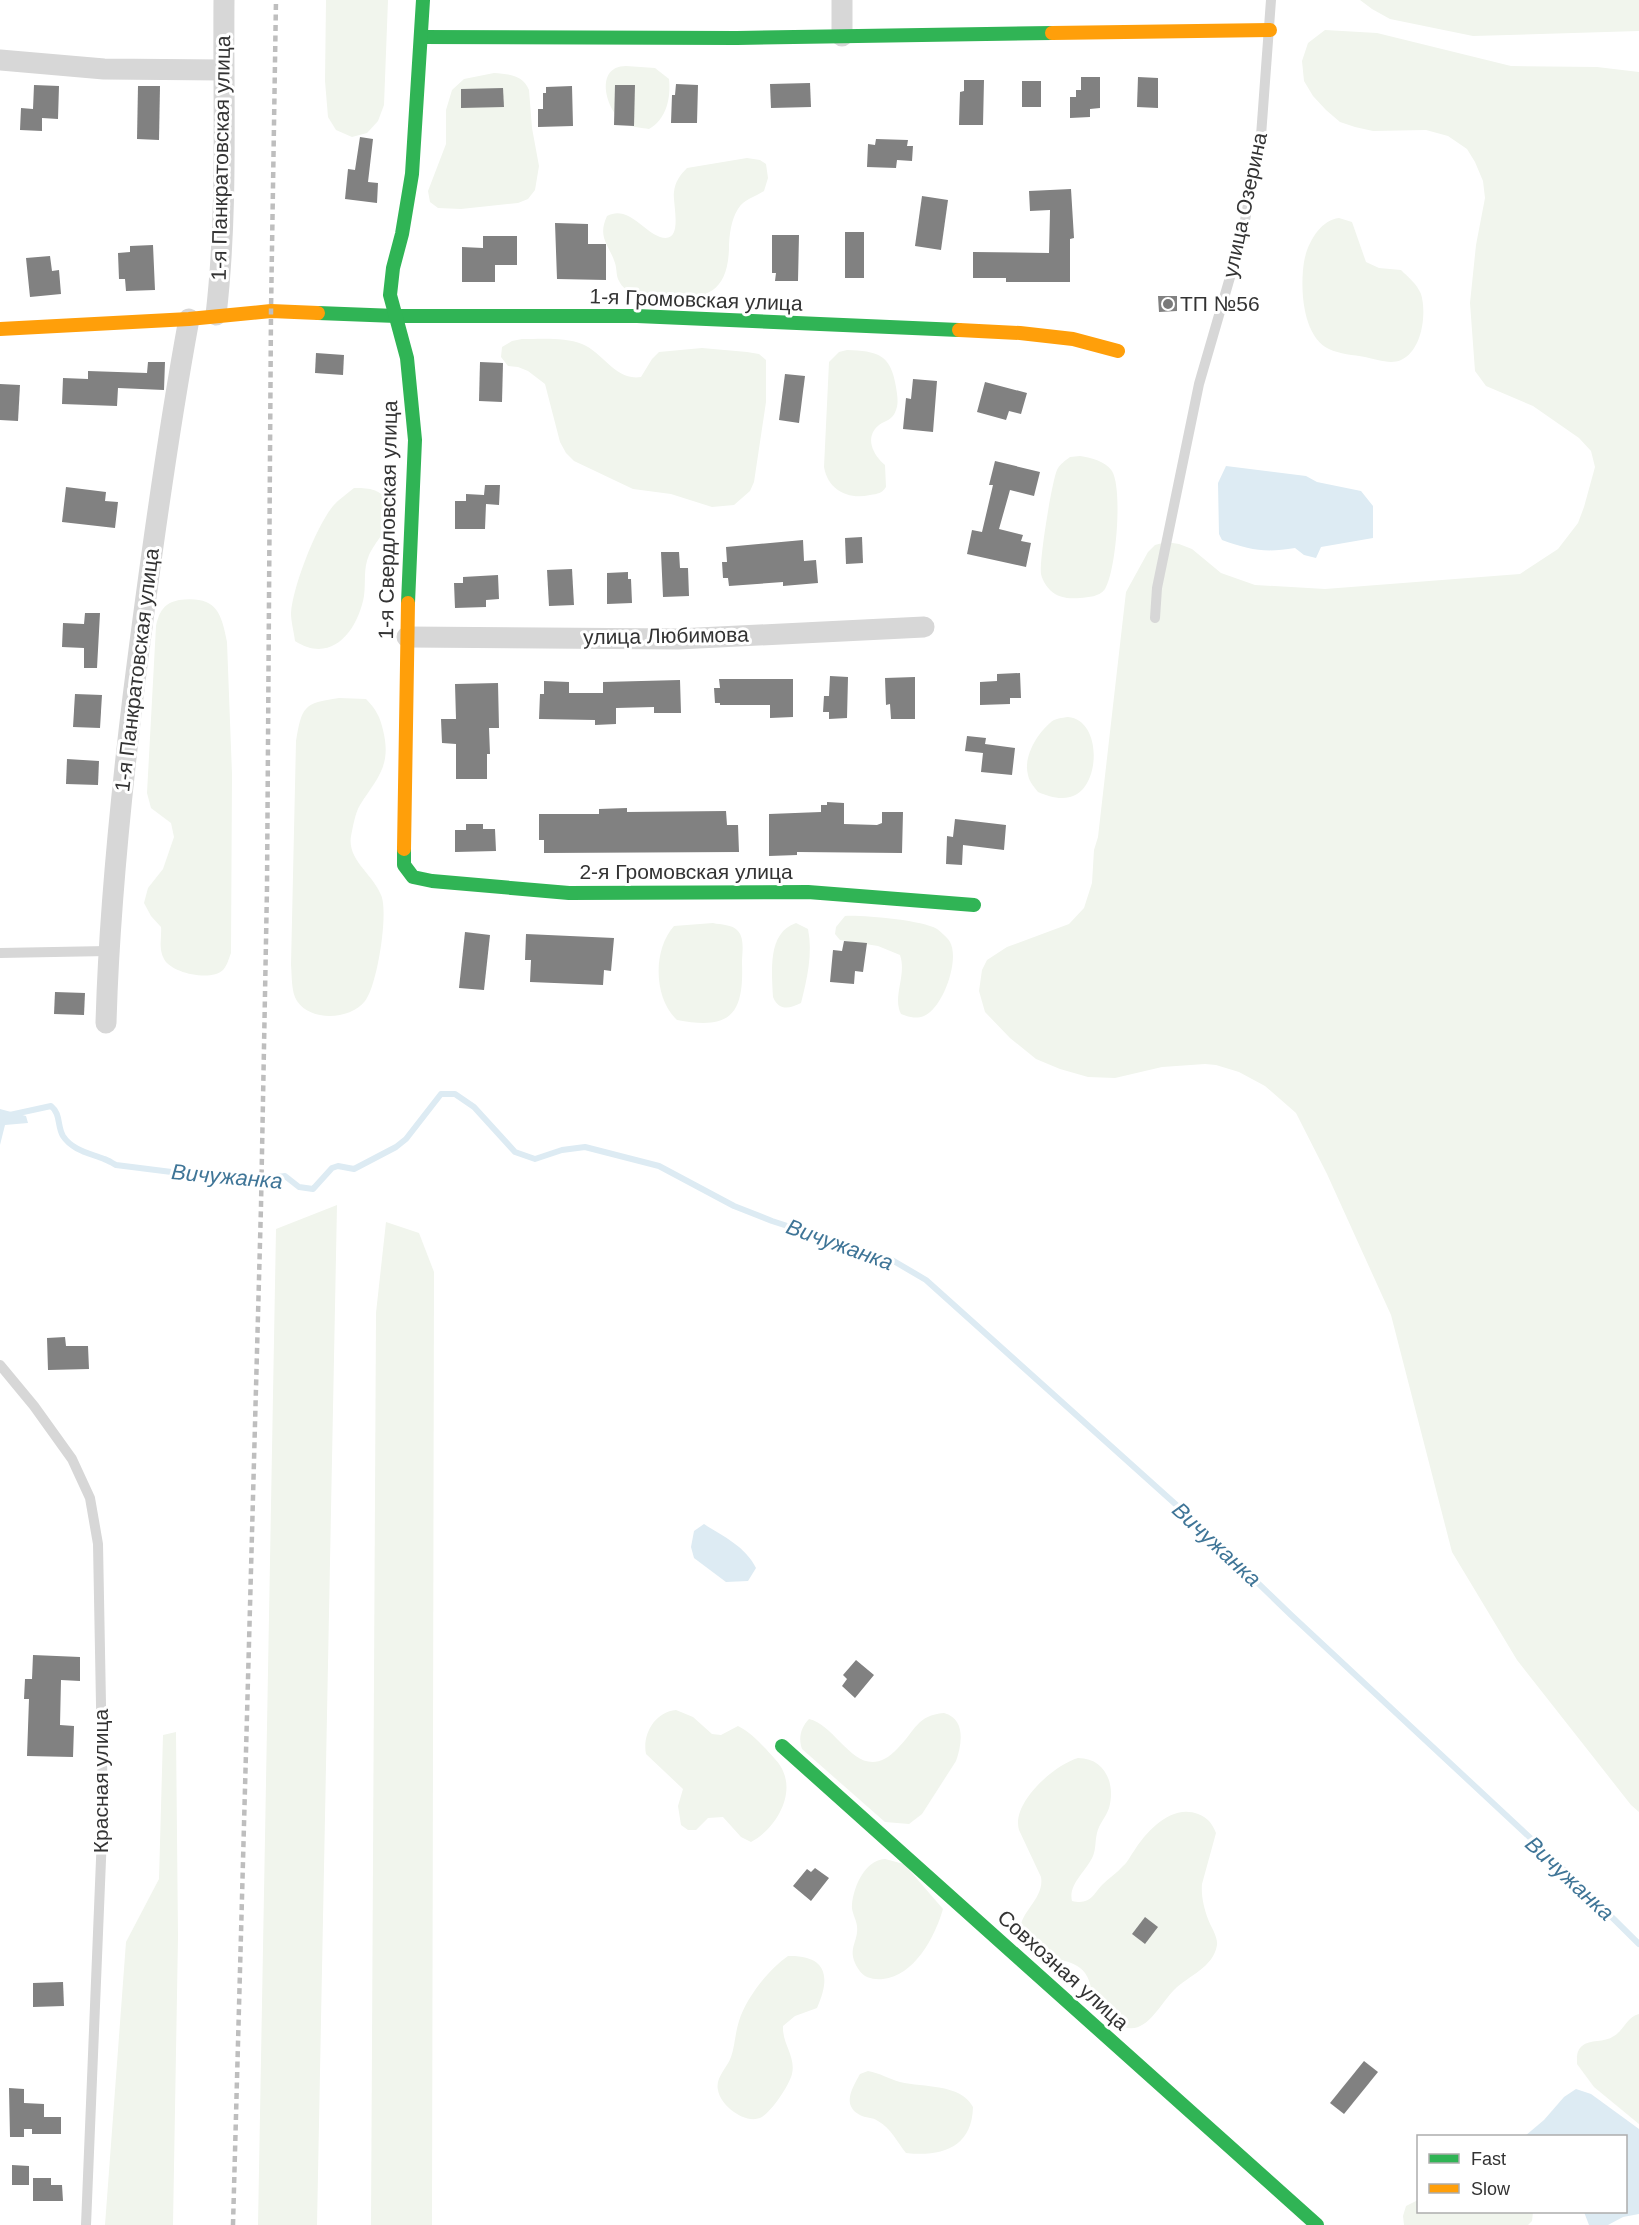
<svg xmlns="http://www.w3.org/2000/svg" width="1639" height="2225" font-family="Helvetica,sans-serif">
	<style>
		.green { fill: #f1f5ed }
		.water { fill: #ddebf3 }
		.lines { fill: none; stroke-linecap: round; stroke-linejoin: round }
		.stream { stroke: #ddebf3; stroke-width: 6 }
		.building { fill: #818181 }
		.lane { stroke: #d7d7d7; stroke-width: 10 }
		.street { stroke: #d7d7d7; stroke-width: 21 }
		.fast { stroke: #30b455; stroke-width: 14 }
		.slow { stroke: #ff9f0a; stroke-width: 14 }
		.rail { stroke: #bebebe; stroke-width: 4.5; stroke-dasharray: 6 4.5; stroke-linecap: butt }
		.poi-dot { fill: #7a7a7a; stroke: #fff; stroke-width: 2 }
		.labels { text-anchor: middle; stroke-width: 6; stroke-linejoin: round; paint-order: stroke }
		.street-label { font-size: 21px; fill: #333; stroke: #fff }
		.poi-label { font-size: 21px; fill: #333; stroke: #fff; text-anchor: start }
		.water-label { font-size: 22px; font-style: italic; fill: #3f7597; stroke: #fff }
	</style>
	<rect width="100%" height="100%" fill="#fff"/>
	<g class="green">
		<path d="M326,0H388L384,105L378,121L367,133L352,137L336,130L328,117L325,81Z"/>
		<path d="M1360,0H1639V31L1473,36L1390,19L1372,9Z"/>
		<path d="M1325,30L1377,33L1511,66L1597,67L1639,72V1812L1631,1805L1517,1660L1452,1552L1391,1315L1327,1174L1296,1113L1265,1086L1239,1072L1216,1065L1205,1064L1162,1067L1115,1078L1088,1077L1060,1069L1036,1059L1010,1038L985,1012L979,991L982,970L987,960L1007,947L1069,924L1084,908L1092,883L1094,850L1098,837L1126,592L1148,552L1155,545L1166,542L1179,544L1192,549L1221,573L1255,585L1325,589L1520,574L1558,549L1578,523L1584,507L1595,467L1591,451L1579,438L1533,406L1486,386L1475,371L1470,303L1476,245L1485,198L1483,181L1475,162L1467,149L1448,136L1426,130L1373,131L1355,127L1340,122L1326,110L1313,96L1304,81L1302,61L1308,43Z"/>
		<path d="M626,66L655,68L669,79C671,97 667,119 649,129C642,128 632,127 626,124C606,113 593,66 626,66Z"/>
		<path d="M494,73C509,74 523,75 529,90L532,128L539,166L535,190L528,199L518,203L461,209L438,208L430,202L428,191L446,144V110L452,90L464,79Z"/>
		<path d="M747,158L760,160L766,164L768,178L764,191C755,197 744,199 738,209C731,220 729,236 729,249C727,301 697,299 655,297C643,297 625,294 619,281C616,276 617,269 615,263C609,244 597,238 607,216C628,205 643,231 660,237C685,245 672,202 674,192C675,182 680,175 687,168Z"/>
		<path d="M1339,218L1352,222L1366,262L1379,268L1401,270C1408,277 1417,284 1421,294C1427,314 1422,351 1401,360C1390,365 1376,359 1365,357C1354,355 1339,354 1329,349C1302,336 1300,287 1304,262C1307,244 1320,220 1339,218Z"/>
		<path d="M522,339C541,339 565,337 582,344C604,353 615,381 641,377L652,359L659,352L702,348L747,352L759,354L766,360V402L754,482L750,491L734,505L712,507L671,494L633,489L574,461L566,453L560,442L545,384L528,371L518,367L508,366L501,357L502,347L512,341Z"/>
		<path d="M847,350C877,351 891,354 896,387C897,394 899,403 896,410C893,420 886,420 879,425C864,437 873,455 885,465L886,487C882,493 878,494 870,495C848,500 828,490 824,467L829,362L839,352Z"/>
		<path d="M1080,456C1092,458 1105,461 1112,471C1123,489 1116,572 1105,589C1099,597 1089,597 1080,598C1069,599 1058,598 1050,590C1046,586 1042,579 1041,574C1039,561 1052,481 1057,470C1060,464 1066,460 1070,457Z"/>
		<path d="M354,488C366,488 380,488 387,501C398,521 376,539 369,555C363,569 366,582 364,596C358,630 332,665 295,641C294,632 291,622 291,613C293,586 316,527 333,506C339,499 347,494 354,488Z"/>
		<path d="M179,600C215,596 221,610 227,642L232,774L231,953C229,958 227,966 223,970C211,982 171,973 164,959C158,948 162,937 161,927L151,916L144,903L148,888L163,869L174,837L171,823L151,808L147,793L156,626C159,612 164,603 179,600Z"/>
		<path d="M339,698L366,699C376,709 380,717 383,730C392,766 377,778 360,805C355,813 353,827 351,836C347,860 373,874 381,895C389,912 377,987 365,1001C350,1020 311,1022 297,1001C291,992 292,975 291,965L296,741C302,707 303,703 339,698Z"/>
		<path d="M1068,717C1103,720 1101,790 1070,797C1059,800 1048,796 1038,792C1034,787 1029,781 1028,775C1023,757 1037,734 1050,723C1055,718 1062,718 1068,717Z"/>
		<path d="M845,916C863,915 921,920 937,929C941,932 948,938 950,942C960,960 943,1008 924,1016C916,1019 908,1017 901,1014C892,996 907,976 900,955L878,946L840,940L835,934L836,927Z"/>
		<path d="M713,923C721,925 732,924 738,931C745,939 742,953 742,963C744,1015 730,1030 677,1020C653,998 653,949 674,926Z"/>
		<path d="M796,923L808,929C813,953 807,980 801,1003C789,1009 779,1011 773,997C772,971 767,933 796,923Z"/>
		<path d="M337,1205L317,2225H258L276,1229Z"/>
		<path d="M386,1222L419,1233L434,1272L432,2225H371L376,1313Z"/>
		<path d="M676,1710L693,1717L712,1734L721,1735L738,1726C750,1732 757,1740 766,1749C772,1756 780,1763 783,1771C795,1797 774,1830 751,1842L741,1837L723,1817L708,1818L696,1830H688L681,1825L678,1806L683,1789L646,1754C642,1734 655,1712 676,1710Z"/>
		<path d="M944,1713C966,1719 962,1744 956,1761L922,1814L909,1824L885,1822L802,1749C798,1738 801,1727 809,1719C839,1725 859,1790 898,1748C915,1731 917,1715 944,1713Z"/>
		<path d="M176,1732L178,1937L173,2225H105L126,1942L159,1879L163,1735Z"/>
		<path d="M1078,1758C1105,1758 1116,1784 1109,1808C1106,1817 1099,1824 1097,1833C1095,1841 1096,1849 1093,1856C1086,1872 1068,1884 1072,1901C1090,1905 1092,1896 1102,1885C1109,1878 1117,1873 1123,1866C1128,1862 1130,1856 1134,1851C1147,1831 1171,1804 1198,1814C1208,1818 1212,1823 1216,1833L1202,1884C1201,1896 1204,1908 1208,1919C1211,1927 1218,1937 1217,1945C1213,1968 1189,1975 1174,1990C1158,2006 1143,2043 1115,2022C1109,2018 1102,2013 1098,2007C1091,1997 1092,1982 1085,1973C1074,1958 1046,1959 1030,1951C1027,1946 1023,1940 1021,1934C1016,1914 1045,1900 1041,1877L1019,1830C1011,1803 1054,1765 1078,1758Z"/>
		<path d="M885,1859L904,1864L943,1909C935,1937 914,1976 883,1979C874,1980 864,1978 859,1970C845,1949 859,1943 857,1926C856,1918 851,1912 852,1904C854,1886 865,1860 885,1859Z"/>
		<path d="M788,1956C827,1955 831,1977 817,2008L795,2016L783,2026C782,2044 796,2056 792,2074C789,2086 770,2114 760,2118C744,2124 720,2105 718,2090C715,2078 727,2068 731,2057C735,2046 735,2033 739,2021C746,1998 768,1970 788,1956Z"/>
		<path d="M1639,2014V2124L1594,2087L1577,2064C1577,2058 1576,2051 1582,2046C1590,2039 1604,2043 1614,2036C1624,2030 1627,2017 1639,2014Z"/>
		<path d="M868,2071C880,2073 889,2079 900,2082C924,2088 960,2083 973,2107C972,2148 941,2157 906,2153C897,2142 891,2128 878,2121C873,2117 865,2118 860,2115C841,2105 853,2087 860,2074Z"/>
		<path d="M1418,2200V2212H1533L1532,2221L1528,2225H1404L1403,2216L1406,2206Z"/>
	</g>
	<g class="water">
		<path d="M1226,466L1306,476L1317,482L1361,491L1373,506V538L1321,547L1316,558L1304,555L1295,548C1265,553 1250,550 1222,540L1219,534L1218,483Z"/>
		<path d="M0,1109L26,1116L28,1123L5,1125L0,1145Z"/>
		<path d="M704,1524C724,1537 745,1546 756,1568L748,1581L726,1582L694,1558L691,1547L694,1531Z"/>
		<path d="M1576,2089L1591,2094L1639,2129V2214L1623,2217L1608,2225H1589L1584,2212H1626V2136H1525L1544,2120L1564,2097Z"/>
	</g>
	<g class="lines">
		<path class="stream" d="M0,1117L51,1106C61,1114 57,1126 63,1136C72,1150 89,1153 104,1159C108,1160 112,1163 116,1165L243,1181L285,1176L299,1187L313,1189L332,1168L338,1166L354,1169L396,1147L406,1139L441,1094H455L474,1107L515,1152L535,1159L562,1150L585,1147L659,1166L734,1206L772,1221L892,1260L926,1280L1182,1510L1291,1615L1553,1859L1639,1944"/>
	</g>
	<g class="building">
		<path d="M1081,77H1100V108L1090,109V117L1070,118V97H1076V90H1081Z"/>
		<path d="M1138,77L1158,78V108L1137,107Z"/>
		<path d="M964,80H984L983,125H959L960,92L964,91Z"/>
		<rect x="1022" y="81" width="19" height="26"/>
		<path d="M810,83L811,107L771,108L770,84Z"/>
		<path d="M676,84L698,85L697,123H671L672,95H675Z"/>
		<path d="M34,85L59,86L58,119L42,118V131L20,130L21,108L33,109Z"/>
		<path d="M615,85H635L634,126L614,125Z"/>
		<path d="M138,86H160L159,140L137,139Z"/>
		<path d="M572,86L573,126L538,127V109H543V93H546V87Z"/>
		<path d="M503,88L504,107L461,108V89Z"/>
		<path d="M360,137L373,139L368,182L378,183L377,203L345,199L348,169L355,170Z"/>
		<path d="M876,139L908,140L907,146H913L912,161L897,160L896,168L867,167L868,144L875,145Z"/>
		<path d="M1071,189L1074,238L1070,239V282H1006V278H973V252L1049,253L1050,210L1030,211L1029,191Z"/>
		<path d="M922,196L948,200L941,250L915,246Z"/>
		<path d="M555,223L588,224V244H606V280L557,279Z"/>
		<rect x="845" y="232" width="19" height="46"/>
		<path d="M772,235H799L798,281H775L776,273H772Z"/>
		<path d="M483,236H517V265H495V282H462V247L483,248Z"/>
		<path d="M153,245L155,290L126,291L125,279H119L118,253L130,252V246Z"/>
		<path d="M50,256L52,271L59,270L61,294L30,297L26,258Z"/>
		<path d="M1158,296H1177V311L1159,312Z"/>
		<path d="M316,353L344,355L343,375L315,373Z"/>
		<path d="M148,362H165L164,390L118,388L117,406L62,404L63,378L88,379V371L147,373Z"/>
		<path d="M480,362L503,363L502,402L479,401Z"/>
		<path d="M785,374L805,376L799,423L779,420Z"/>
		<path d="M913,379L937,381L933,432L903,429L906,398L911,399Z"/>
		<path d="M985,382L1027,393L1021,414L1009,411L1006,420L977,412Z"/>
		<path d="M0,384L20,385L18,421L0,420Z"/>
		<path d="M995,461L1040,472L1034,496L1010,490L999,529L1023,535L1021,541L1031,543L1026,567L967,554L972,530L982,532L993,485H989Z"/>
		<path d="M485,485H500L499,505L486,504L485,529H455V501H466V494L484,495Z"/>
		<path d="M66,487L106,492L105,501L118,502L115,528L62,522Z"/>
		<path d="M862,537L863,563L846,564L845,538Z"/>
		<path d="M803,540L804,561L816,560L818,583L783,586V582L729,586L728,578H723L722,562H727L726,547Z"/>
		<path d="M661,552H679L680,568H688L689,596L663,597Z"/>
		<path d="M572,569L574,605L549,606L547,570Z"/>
		<path d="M628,572V579H631L632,603L607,604V573Z"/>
		<path d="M498,575L499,599L486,600V607L455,608L454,583H463V577Z"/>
		<path d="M85,613H100L97,668H84V648L62,647L63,623L84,624Z"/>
		<path d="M1020,673L1021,698H1010V704L980,705V682L997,681V674Z"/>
		<path d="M830,676L848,677L847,718L829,719V712H823L824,696H829Z"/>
		<path d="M915,677V719H891L890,704L886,705L885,678Z"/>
		<path d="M719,679H793V717L770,718V705H720V703H715L714,688H720Z"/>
		<path d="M680,680L681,713H654V707L616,708V724L595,725V720L539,719L540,694H544V681L569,682V693H603V682Z"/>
		<path d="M498,683L499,728H489L490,754H487V779H456V744L442,743L441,719H456L455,684Z"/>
		<path d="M75,694L102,695L100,728L73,727Z"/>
		<path d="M967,736L986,738L985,744L1015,748L1012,775L981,772L983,753L965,751Z"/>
		<path d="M67,759L99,761L98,785L66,784Z"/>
		<path d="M827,802L844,803V824L877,825L882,823V812H903L902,853L797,852V855L769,856V814L821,812V805H827Z"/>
		<path d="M627,808V812L726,811L727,825H738L739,852L544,853V840H539V814H599V809Z"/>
		<path d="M955,819L1006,825L1004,850L963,845L962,865L946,864L947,836L953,837Z"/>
		<path d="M466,824H483V829H495L496,851L455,852V830H466Z"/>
		<path d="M465,932L490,935L484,990L459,988Z"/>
		<path d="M526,934L614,938L611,971L604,970L603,985L530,982L531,960H525Z"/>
		<path d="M844,941L867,943L863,972L855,971L854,984L830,982L833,950L842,951Z"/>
		<path d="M55,992L85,993L84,1015L54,1014Z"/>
		<path d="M65,1337L66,1346H88L89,1369L48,1370L47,1338Z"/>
		<path d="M33,1655L80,1657V1681L61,1680L60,1725L74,1726L73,1757L27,1756L29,1699H24L25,1679H32Z"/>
		<path d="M856,1660L874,1675L855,1698L842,1686L847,1679L843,1675Z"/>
		<path d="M815,1868L829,1878L811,1901L793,1886L807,1869L811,1872Z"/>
		<path d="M1145,1917L1158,1927L1145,1944L1132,1934Z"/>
		<path d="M63,1982L64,2006L33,2007V1983Z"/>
		<path d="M1364,2061L1378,2072L1344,2114L1330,2103Z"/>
		<path d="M9,2088L24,2089V2103L44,2104V2117H61V2134H32V2129H24V2137H10Z"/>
		<path d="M12,2165L29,2166V2185H12Z"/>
		<path d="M33,2178H51V2185H62L63,2201H33Z"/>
	</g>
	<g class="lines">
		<g class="lane">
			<path d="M1155,618L1157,588L1199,384L1242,236L1261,136L1271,0"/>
			<path d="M0,953L108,951"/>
			<path d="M0,1365L34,1406L72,1459L90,1498L98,1544L103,1811L86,2225"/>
		</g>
		<g class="street">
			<path d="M842,36V0"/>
			<path d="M0,60L104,69L223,70"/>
			<path d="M216,315C228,211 223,105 224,0"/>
			<path d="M407,637L678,639L924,627"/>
			<path d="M106,1023C109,913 120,805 133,697C149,570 166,444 189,319"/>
		</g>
		<g class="fast">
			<path d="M421,37L737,38L1052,33"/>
			<path d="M318,313L396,316H637L959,330"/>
			<path d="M408,603L415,440L407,358L390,295L393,268L402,234L412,174L423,0"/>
			<path d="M404,849V865L413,877L432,881L569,893L808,892L974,905"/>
			<path d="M782,1746L1317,2225"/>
		</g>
		<g class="slow">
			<path d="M1052,33L1270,30"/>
			<path d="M0,329L189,319L271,311L318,313"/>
			<path d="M959,330L1020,333L1073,339L1118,351"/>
			<path d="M404,849L408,603"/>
		</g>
		<path class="rail" d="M233,2225L261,1206L267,888L271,311L276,0"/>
	</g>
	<circle class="poi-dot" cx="1168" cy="304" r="6"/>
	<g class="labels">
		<g class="street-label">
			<text transform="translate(221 158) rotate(-89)" y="7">1-я Панкратовская улица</text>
			<text transform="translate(1245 205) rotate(-78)" y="7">улица Озерина</text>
			<text transform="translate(696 300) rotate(2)" y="7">1-я Громовская улица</text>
			<text transform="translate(388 520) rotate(-89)" y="7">1-я Свердловская улица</text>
			<text transform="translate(666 636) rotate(-1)" y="7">улица Любимова</text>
			<text transform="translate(137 670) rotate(-83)" y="7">1-я Панкратовская улица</text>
			<text x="686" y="879">2-я Громовская улица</text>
			<text transform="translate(101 1781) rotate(-90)" y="7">Красная улица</text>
			<text transform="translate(1063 1970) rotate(42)" y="7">Совхозная улица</text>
		</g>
		<g class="poi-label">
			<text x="1180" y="311">ТП №56</text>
		</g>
		<g class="water-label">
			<text transform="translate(227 1176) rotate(5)" y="8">Вичужанка</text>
			<text transform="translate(840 1244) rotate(20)" y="8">Вичужанка</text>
			<text transform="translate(1217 1544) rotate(43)" y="8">Вичужанка</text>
			<text transform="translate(1570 1878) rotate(43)" y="8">Вичужанка</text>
		</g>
	</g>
	<rect x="1417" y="2135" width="210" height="78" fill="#ffffff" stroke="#adadad" stroke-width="1.5"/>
	<rect x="1429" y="2154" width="30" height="9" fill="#30b455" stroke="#adadad" stroke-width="1.5"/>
	<text x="1471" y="2165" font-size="18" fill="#333333">Fast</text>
	<rect x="1429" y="2184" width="30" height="9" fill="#ff9f0a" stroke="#adadad" stroke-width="1.5"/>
	<text x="1471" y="2195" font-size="18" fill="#333333">Slow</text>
</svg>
